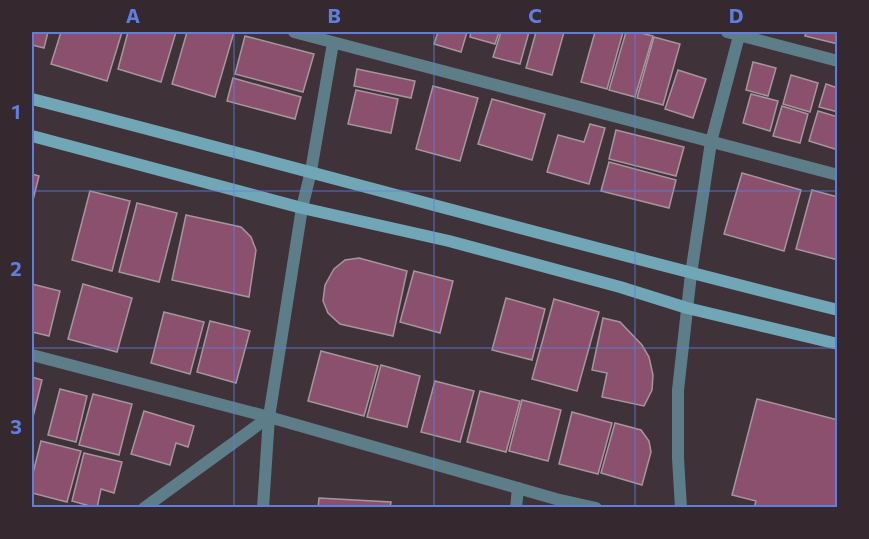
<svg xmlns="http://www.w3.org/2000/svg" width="869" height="539" font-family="Commissioner,sans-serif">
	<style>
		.building { fill: #8c506f; stroke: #a5969d; stroke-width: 1.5 }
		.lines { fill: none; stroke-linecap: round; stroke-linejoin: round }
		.street { stroke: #5d7e88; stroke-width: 12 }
		.secondary { stroke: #71a6b6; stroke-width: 12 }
		.grid { fill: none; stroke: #5f7fe0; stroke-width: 1.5; stroke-opacity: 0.55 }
		.neatline { fill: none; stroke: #5f7fe0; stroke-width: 2 }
		.grid-label { font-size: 20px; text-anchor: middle; font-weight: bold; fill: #5f7fe0 }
	</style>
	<rect width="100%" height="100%" fill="#3f3238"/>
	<g class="building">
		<path d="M32,32H48L44,48L32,45Z"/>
		<path d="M61,32H122L107,81L51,64Z"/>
		<path d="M128,32H176L161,82L118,69Z"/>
		<path d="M187,32H234L215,97L172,84Z"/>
		<path d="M438,32H467L461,52L434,44Z"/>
		<path d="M471,32H499L495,44L470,37Z"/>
		<path d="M501,32H529L520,64L493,57Z"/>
		<path d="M536,32H564L552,75L526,68Z"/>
		<path d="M595,32H623L607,89L581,82Z"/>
		<path d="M626,32H637L653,36L635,97L609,90Z"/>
		<path d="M806,32H838V44L805,36Z"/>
		<path d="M245,36L314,54L303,92L235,74Z"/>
		<path d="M654,37L680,44L663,105L637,98Z"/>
		<path d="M753,62L776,68L768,96L746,90Z"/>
		<path d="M357,69L415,81L411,98L354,86Z"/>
		<path d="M678,70L706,79L693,118L665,109Z"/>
		<path d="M791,75L818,83L810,112L783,104Z"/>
		<path d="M233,78L301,97L295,119L227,101Z"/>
		<path d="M826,84L838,88V112L819,107Z"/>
		<path d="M433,86L478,98L460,161L416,149Z"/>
		<path d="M356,90L398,99L391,133L348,124Z"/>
		<path d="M751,94L778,101L770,131L743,123Z"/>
		<path d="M492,99L545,114L532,160L478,144Z"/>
		<path d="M782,106L808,114L800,143L773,136Z"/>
		<path d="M818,111L838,117V150L809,141Z"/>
		<path d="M590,124L605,128L589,184L547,172L558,135L584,142Z"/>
		<path d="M616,130L684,147L676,176L609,159Z"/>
		<path d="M609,162L676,180L669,208L601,191Z"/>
		<path d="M742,173L801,190L784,251L724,234Z"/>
		<path d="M32,174L39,176L32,204Z"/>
		<path d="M812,190L838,197V260L796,249Z"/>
		<path d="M90,191L130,201L112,271L72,260Z"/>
		<path d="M137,203L177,213L159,282L119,272Z"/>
		<path d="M186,215L241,227L251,237L256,250L249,297L172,280Z"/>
		<path d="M359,258L407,271L393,336L340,324L328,313L323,301L325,285L334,269L345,260Z"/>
		<path d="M414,271L453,281L440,333L400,322Z"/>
		<path d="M32,284L60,291L49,336L32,332Z"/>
		<path d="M83,284L132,298L117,352L68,339Z"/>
		<path d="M506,298L545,309L532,360L492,350Z"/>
		<path d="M554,299L599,312L577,391L532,379Z"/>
		<path d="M164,312L204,322L190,374L151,363Z"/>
		<path d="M603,318L620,322L642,345L649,357L653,375L652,390L644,406L602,397L607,373L592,370Z"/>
		<path d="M210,321L250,331L236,383L197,372Z"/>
		<path d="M321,351L378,366L364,416L308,401Z"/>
		<path d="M381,365L420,376L407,427L367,417Z"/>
		<path d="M32,377L42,380L32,421Z"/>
		<path d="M435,381L474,391L460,442L421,432Z"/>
		<path d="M60,389L87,396L76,442L48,435Z"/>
		<path d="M480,391L520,401L506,452L467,442Z"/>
		<path d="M93,394L132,404L119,455L79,445Z"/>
		<path d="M757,399L838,420V508H754L756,501L732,495Z"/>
		<path d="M522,400L561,410L548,461L509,451Z"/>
		<path d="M144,411L194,426L188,447L176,443L170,465L131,454Z"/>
		<path d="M572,412L612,423L598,474L559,464Z"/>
		<path d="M615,423L641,430L649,441L651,452L642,485L601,473Z"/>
		<path d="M41,441L81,451L67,502L32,493V477Z"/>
		<path d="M84,453L122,462L114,493L101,489L97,508L72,501Z"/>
		<path d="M319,498L391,502L390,508H318Z"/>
	</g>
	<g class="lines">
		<g class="street">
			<path d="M294,32L838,175"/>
			<path d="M727,32L838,61"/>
			<path d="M32,355L269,417L556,499L596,508"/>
			<path d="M144,508L269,417L302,208L311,171L333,43"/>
			<path d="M263,508L269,417"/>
			<path d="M516,508L518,488"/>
			<path d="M681,508L678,458V390L691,274L711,142L740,32"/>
		</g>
		<g class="secondary">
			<path d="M32,99C300,168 568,243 838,310"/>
			<path d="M32,136L302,208L449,241L620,287L687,308L838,344"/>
		</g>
	</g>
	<path class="grid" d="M234,32V508M434,32V508M635,32V508M32,191H838M32,348H838"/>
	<rect width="869" height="539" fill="none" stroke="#35282e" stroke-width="66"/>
	<rect x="33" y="33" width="803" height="473" class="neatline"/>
	<g class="grid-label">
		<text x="133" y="23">A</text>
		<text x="334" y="23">B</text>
		<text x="535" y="23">C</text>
		<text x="736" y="23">D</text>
		<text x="16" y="119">1</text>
		<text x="16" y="276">2</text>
		<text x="16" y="434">3</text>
	</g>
</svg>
